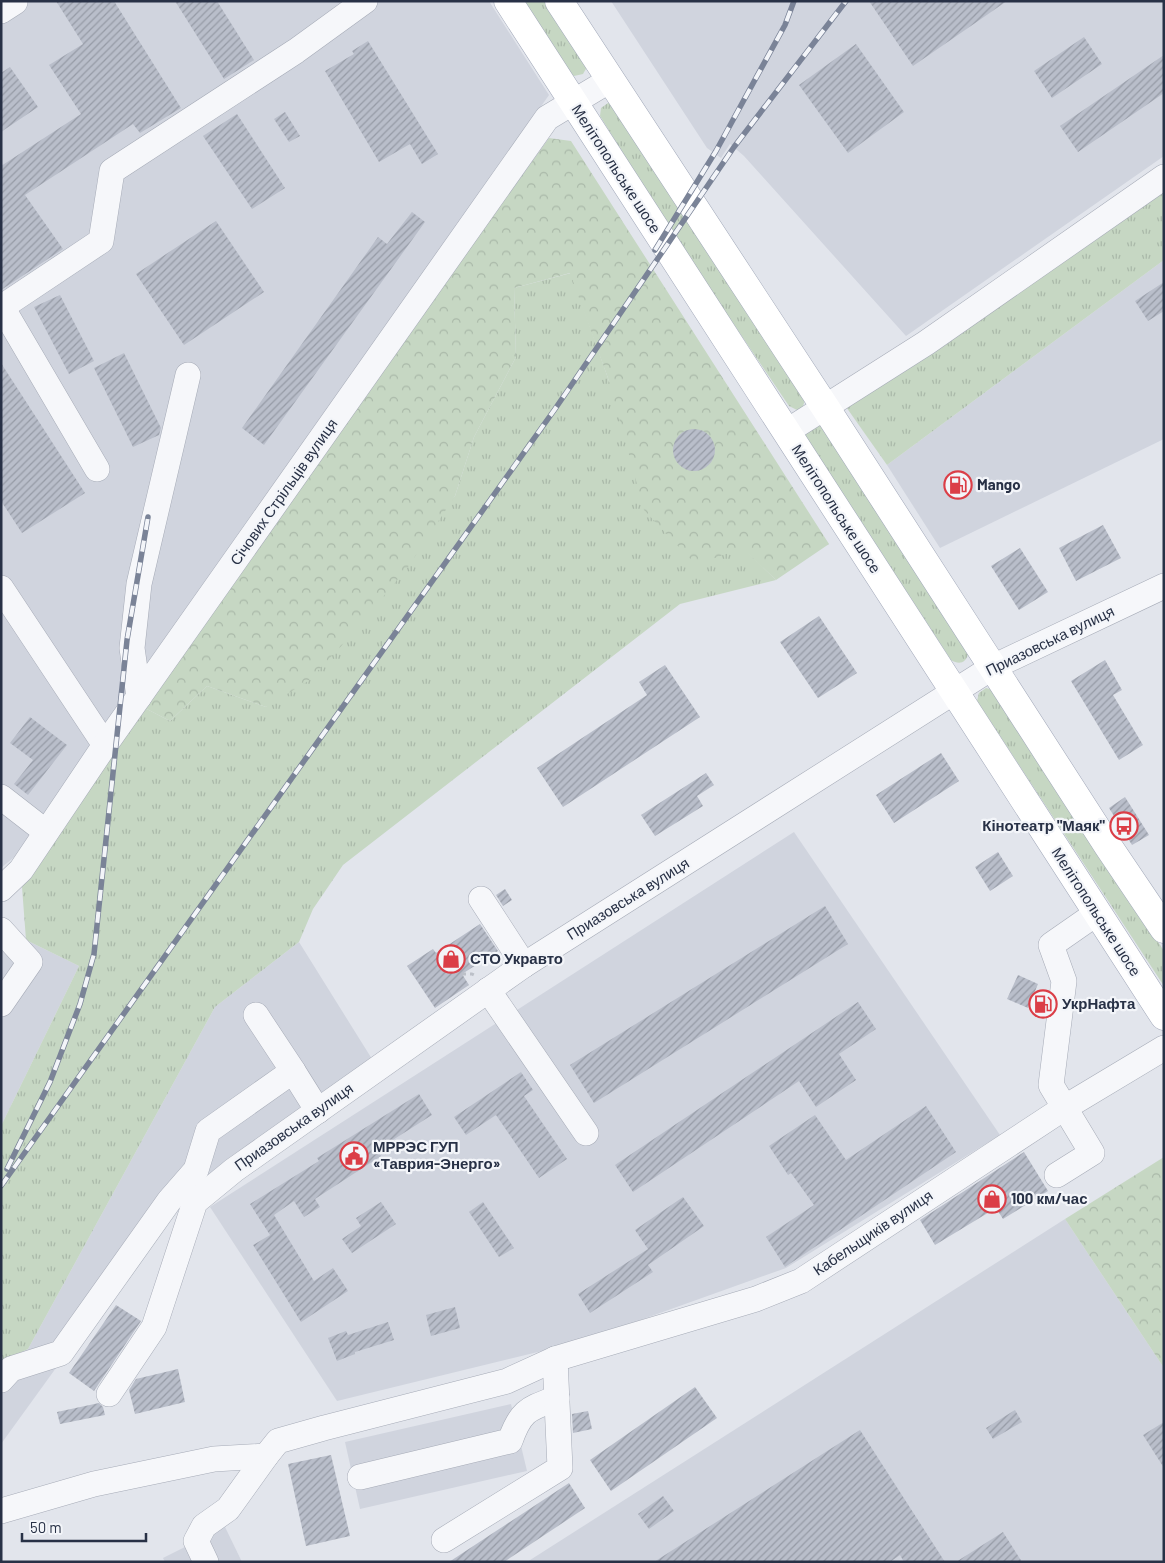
<svg xmlns="http://www.w3.org/2000/svg" width="1165" height="1563" font-family="Barlow,sans-serif">
	<style>
		.built { fill: #d0d4de }
		.grass { fill: url(#grass-tufts) }
		.forest { fill: url(#forest-crowns) }
		.building { fill: url(#building-hatch) }
		.lines { fill: none; stroke-linecap: round; stroke-linejoin: round }
		.minor-casing { stroke: #a6abb7; stroke-width: 26 }
		.major-casing { stroke: #a1a8b9; stroke-width: 29 }
		.path { stroke: #bcc0c8; stroke-width: 3; stroke-dasharray: 4 4; stroke-linecap: butt }
		.minor { stroke: #f6f7fa; stroke-width: 25 }
		.major { stroke: #fff; stroke-width: 28 }
		.rail-casing { stroke: #7a8397; stroke-width: 5.5 }
		.rail { stroke: #f3f5f9; stroke-width: 4; stroke-dasharray: 11; stroke-linecap: butt }
		.labels { text-anchor: middle; stroke-width: 4.5; stroke-linejoin: round; paint-order: stroke }
		.street-label { font-size: 15px; fill: #283146; stroke: #f3f5f9 }
		.poi-label { font-size: 15px; font-weight: bold; fill: #283146; stroke: #f3f5f9; text-anchor: start }
	</style>
	<defs>
		<pattern id="grass-tufts" width="24" height="20" patternUnits="userSpaceOnUse" patternTransform="scale(1.25)"><rect width="24" height="20" fill="#c6d7c3"/><path d="M3 7l-1-3M5 7V3M7 7l1-3M15 17l-1-3M17 17v-4M19 17l1-3" fill="none" stroke="#aab9a9"/></pattern>
		<pattern id="forest-crowns" width="20" height="18" patternUnits="userSpaceOnUse" patternTransform="scale(1.25)"><rect width="20" height="18" fill="#c6d7c3"/><path d="M2 6a3 3 0 1 1 6 0M12 15a3 3 0 1 1 6 0" fill="none" stroke="#aab9a9"/></pattern>
		<pattern id="building-hatch" width="6" height="6" patternUnits="userSpaceOnUse" patternTransform="scale(1.25)"><rect width="6" height="6" fill="#b9beca"/><path d="M-1 1l2-2M0 6l6-6M5 7l2-2" fill="none" stroke="#969ba6"/></pattern>
	</defs>
	<rect width="100%" height="100%" fill="#e2e5ec"/>
	<g class="built">
		<path d="M1,1H489L549,95L18,854L1,868Z"/>
		<path d="M611,1H1164V156L906,336L744,156L730,144L721,158L707,148Z"/>
		<path d="M1164,260V439L940,548L887,465Z"/>
		<path d="M794,832L1000,1135L786,1268L579,1342L337,1401L210,1207Z"/>
		<path d="M26,940L79,966L1,1126V953L6,947Z"/>
		<path d="M299,942L372,1059L230,1157L171,1209L1,1444V1362L28,1349L215,1007Z"/>
		<path d="M1065,1219L1164,1368V1562H527Z"/>
		<path d="M511,1404L527,1471L360,1509L345,1442Z"/>
		<path d="M225,1527L242,1562H165L163,1558Z"/>
	</g>
	<g class="grass">
		<path d="M524,1H547L587,67L583,74L574,76L570,73Z"/>
		<path d="M608,103H613L805,401L802,408L797,410L789,406L676,239L600,116L601,108Z"/>
		<path d="M1164,186V260L887,465L844,404Z"/>
		<path d="M571,273L609,381L742,547L776,580L680,604L343,865L313,909L299,942L215,1007L28,1349L1,1362V1126L79,966L26,940L22,887L141,706L170,721L207,686L266,707L455,496L474,437L516,357L514,288Z"/>
		<path d="M819,424L823,426L968,654C966,663 959,665 951,660L806,437V433Z"/>
		<path d="M986,688L994,690L1164,951V986L977,701L979,693Z"/>
	</g>
	<g class="forest">
		<path d="M549,138L571,141L829,544L776,580L742,548L696,565L644,510L609,381L570,273L514,288L516,357L474,437L455,496L408,567L347,640L308,681L266,707L207,686L170,721L141,706Z"/>
		<path d="M1164,1157V1368L1065,1219Z"/>
	</g>
	<g class="building">
		<path d="M56,1H114L181,108L140,133L133,124L25,195L63,249L1,290V166L81,114L49,65L83,44Z"/>
		<path d="M175,1H217L254,60L224,79Z"/>
		<path d="M869,1H1007L913,66Z"/>
		<path d="M1084,37L1102,64L1052,98L1034,71Z"/>
		<path d="M368,41L438,154L422,164L410,144L379,162L325,71L354,54L352,51Z"/>
		<path d="M856,44L904,112L848,153L799,85Z"/>
		<path d="M1164,55V93L1078,152L1060,126Z"/>
		<path d="M10,67L38,107L1,132V73Z"/>
		<path d="M285,112L300,136L289,142L274,119Z"/>
		<path d="M237,114L285,188L252,209L203,136Z"/>
		<path d="M412,212L425,222L264,445L242,428L378,237L387,244Z"/>
		<path d="M216,221L264,292L184,345L136,274Z"/>
		<path d="M1164,282V311L1148,321L1135,301Z"/>
		<path d="M60,295L94,361L69,374L34,307Z"/>
		<path d="M124,353L161,428L159,435L133,447L94,368Z"/>
		<path d="M1,363L85,493L22,533L1,501Z"/>
		<circle cx="694" cy="450" r="21"/>
		<path d="M1103,525L1121,558L1076,581L1059,548Z"/>
		<path d="M1020,548L1048,592L1019,610L991,566Z"/>
		<path d="M819,616L857,673L818,698L780,642Z"/>
		<path d="M1105,660L1122,690L1113,695L1143,745L1119,760L1071,681Z"/>
		<path d="M665,665L700,717L563,807L537,768L647,695L639,682Z"/>
		<path d="M30,717L67,745L28,795L14,784L33,760L10,743Z"/>
		<path d="M941,753L959,781L894,823L876,795Z"/>
		<path d="M706,773L714,785L697,796L703,806L655,836L641,815Z"/>
		<path d="M1125,797L1149,835L1132,845L1109,808Z"/>
		<path d="M998,852L1013,876L990,891L975,867Z"/>
		<path d="M505,889L512,900L503,906L496,895Z"/>
		<path d="M825,906L848,944L594,1103L570,1065Z"/>
		<path d="M480,924L498,951L462,974L469,985L435,1008L407,966L433,949L436,953Z"/>
		<path d="M1018,975L1038,984L1028,1008L1007,999Z"/>
		<path d="M858,1002L876,1029L839,1054L856,1080L816,1107L799,1081L633,1192L615,1165Z"/>
		<path d="M521,1072L533,1090L524,1096L567,1159L539,1178L496,1115L466,1135L454,1117Z"/>
		<path d="M419,1094L432,1115L377,1150L381,1156L315,1199L320,1207L304,1217L294,1201L274,1215L314,1281L333,1268L348,1291L301,1322L253,1245L270,1235L250,1204L319,1161L317,1158Z"/>
		<path d="M926,1106L956,1152L785,1267L766,1237L814,1205L791,1173L788,1175L769,1146L815,1115L846,1160Z"/>
		<path d="M1024,1152L1048,1191L1003,1219L996,1208L935,1245L920,1220Z"/>
		<path d="M683,1197L704,1226L648,1265L653,1272L590,1313L578,1294L648,1249L635,1230Z"/>
		<path d="M381,1202L396,1224L352,1253L342,1239L361,1226L356,1218Z"/>
		<path d="M483,1202L514,1248L499,1257L469,1212Z"/>
		<path d="M116,1305L141,1321L94,1391L69,1373Z"/>
		<path d="M455,1307L460,1328L431,1336L426,1315Z"/>
		<path d="M388,1322L394,1340L355,1352V1354L337,1361L328,1338L346,1331L348,1335Z"/>
		<path d="M178,1369L185,1402L135,1414L129,1390L136,1379Z"/>
		<path d="M695,1387L717,1418L611,1491L590,1460Z"/>
		<path d="M99,1403L103,1407L105,1415L60,1424L57,1412Z"/>
		<path d="M1015,1410L1022,1422L993,1439L986,1428Z"/>
		<path d="M588,1411L592,1429L573,1433L572,1414Z"/>
		<path d="M1164,1422V1468L1143,1435Z"/>
		<path d="M860,1430L945,1562H904L900,1555L890,1562H654Z"/>
		<path d="M331,1455L350,1536L306,1546L288,1464Z"/>
		<path d="M569,1483L585,1508L504,1562H449Z"/>
		<path d="M663,1496L674,1511L649,1529L638,1514Z"/>
		<path d="M1003,1532L1022,1562H956Z"/>
	</g>
	<g class="lines">
		<g class="minor-casing">
			<g id="minor">
				<path d="M1,11L15,2"/>
				<path d="M786,432L926,343L1164,177"/>
				<path d="M97,469L2,307L101,241L112,171L296,51L365,1"/>
				<path d="M1,588L105,745"/>
				<path d="M139,697L132,648L139,584L188,375"/>
				<path d="M1,797L46,832"/>
				<path d="M1,889L21,870L105,745L547,118L610,80"/>
				<path d="M481,899L524,965"/>
				<path d="M1,930L30,962L1,1004"/>
				<path d="M488,990L586,1133"/>
				<path d="M256,1015L293,1071"/>
				<path d="M1057,1175L1092,1153L1051,1085L1064,981L1051,945L1097,913"/>
				<path d="M1,1380L11,1369L61,1353L169,1201L196,1170L208,1131L293,1071L318,1111"/>
				<path d="M109,1394L154,1327L195,1202L234,1170L524,965L993,667L1164,586"/>
				<path d="M360,1477L510,1441C521,1410 528,1409 557,1398"/>
				<path d="M1,1511L94,1484L214,1459L266,1456L278,1441L324,1428L507,1381L555,1359L756,1299L801,1281L1064,1108L1164,1048"/>
				<path d="M444,1540L560,1468L555,1359"/>
				<path d="M206,1562L196,1541L204,1526L228,1509L266,1456"/>
			</g>
		</g>
		<g class="major-casing">
			<g id="major">
				<path d="M508,1L1164,1016"/>
				<path d="M559,1L825,407L1108,846L1164,929"/>
			</g>
		</g>
		<path class="path" d="M462,974H472L476,976"/>
		<use href="#minor" class="minor"/>
		<use href="#major" class="major"/>
		<g class="rail-casing">
			<g id="rail">
				<path d="M655,250L716,151L785,25L794,1"/>
				<path d="M7,1169L50,1082L80,1004L94,954L127,640L148,517"/>
				<path d="M1,1186L555,409L734,147L846,1"/>
			</g>
		</g>
		<use href="#rail" class="rail"/>
	</g>
	<defs>
		<g id="fuel-ring" transform="scale(1.4375)"><circle r="9.5" fill="#f3f5f9" stroke="#db3e47" stroke-width="1.5"/><path d="M-5.5-6h7V0h2V4h1.3V-2.5L3-4.5l.8-.8L6-3V5H2.5V1h-1V6h-7ZM-4.2-4.7v3.2H.2V-4.7Z" fill="#db3e47"/></g>
		<g id="bus-ring" transform="scale(1.4375)"><circle r="9.5" fill="#f3f5f9" stroke="#db3e47" stroke-width="1.5"/><path d="M-5-6H5V4H4V6H2V4H-2V6H-4V4H-5ZM-3.5-4V0h7V-4ZM-3.5 1.2v1.5H-2V1.2ZM2 1.2v1.5H3.5V1.2Z" fill="#db3e47"/></g>
		<g id="shop-ring" transform="scale(1.4375)"><circle r="9.5" fill="#f3f5f9" stroke="#db3e47" stroke-width="1.5"/><path d="M-5-2.5h2.3a2.7 3.5 0 0 1 5.4 0H5L5.5 6h-11ZM-1.5-2.5h3a1.5 2.3 0 0 0-3 0Z" fill="#db3e47"/></g>
		<g id="civic-ring" transform="scale(1.4375)"><circle r="9.5" fill="#f3f5f9" stroke="#db3e47" stroke-width="1.5"/><path d="M-.6-6.5H3V-4.5H.6V-3L4-1V1h2V6H-6V1h2V-1L-.6-3ZM-1.2 2.5V6h2.4V2.5Z" fill="#db3e47"/></g>
	</defs>
	<g fill-rule="evenodd">
		<use href="#fuel-ring" x="958" y="485"/>
		<use href="#bus-ring" x="1124" y="826"/>
		<use href="#shop-ring" x="451" y="959"/>
		<use href="#fuel-ring" x="1043" y="1004"/>
		<use href="#civic-ring" x="354" y="1156"/>
		<use href="#shop-ring" x="992" y="1199"/>
	</g>
	<g class="labels">
		<g class="street-label">
			<text transform="translate(616 169) rotate(57)" y="5">Мелітопольське шосе</text>
			<text transform="translate(284 492) rotate(-55)" y="5">Січових Стрільців вулиця</text>
			<text transform="translate(836 509) rotate(57)" y="5">Мелітопольське шосе</text>
			<text transform="translate(1050 641) rotate(-26)" y="5">Приазовська вулиця</text>
			<text transform="translate(628 899) rotate(-32)" y="5">Приазовська вулиця</text>
			<text transform="translate(1096 912) rotate(57)" y="5">Мелітопольське шосе</text>
			<text transform="translate(294 1127) rotate(-35)" y="5">Приазовська вулиця</text>
			<text transform="translate(873 1233) rotate(-34)" y="5">Кабельщиків вулиця</text>
		</g>
		<g class="poi-label">
			<text x="977" y="490">Mango</text>
			<text x="1105" y="831" text-anchor="end">Кінотеатр "Маяк"</text>
			<text x="470" y="964">СТО Укравто</text>
			<text x="1062" y="1009">УкрНафта</text>
			<text x="373" y="1152">МРРЭС ГУП<tspan x="373" dy="17">«Таврия-Энерго»</tspan></text>
			<text x="1011" y="1204">100 км/час</text>
		</g>
	</g>
	<rect width="1165" height="1563" fill="none" stroke="#283146" stroke-width="5"/>
	<path d="M22 1533v8h124v-8" fill="none" stroke="#283146" stroke-width="2.5"/>
	<text x="30" y="1533" font-size="15" fill="#283146" stroke="#f3f5f9" stroke-width="4" paint-order="stroke">50 m</text>
</svg>
